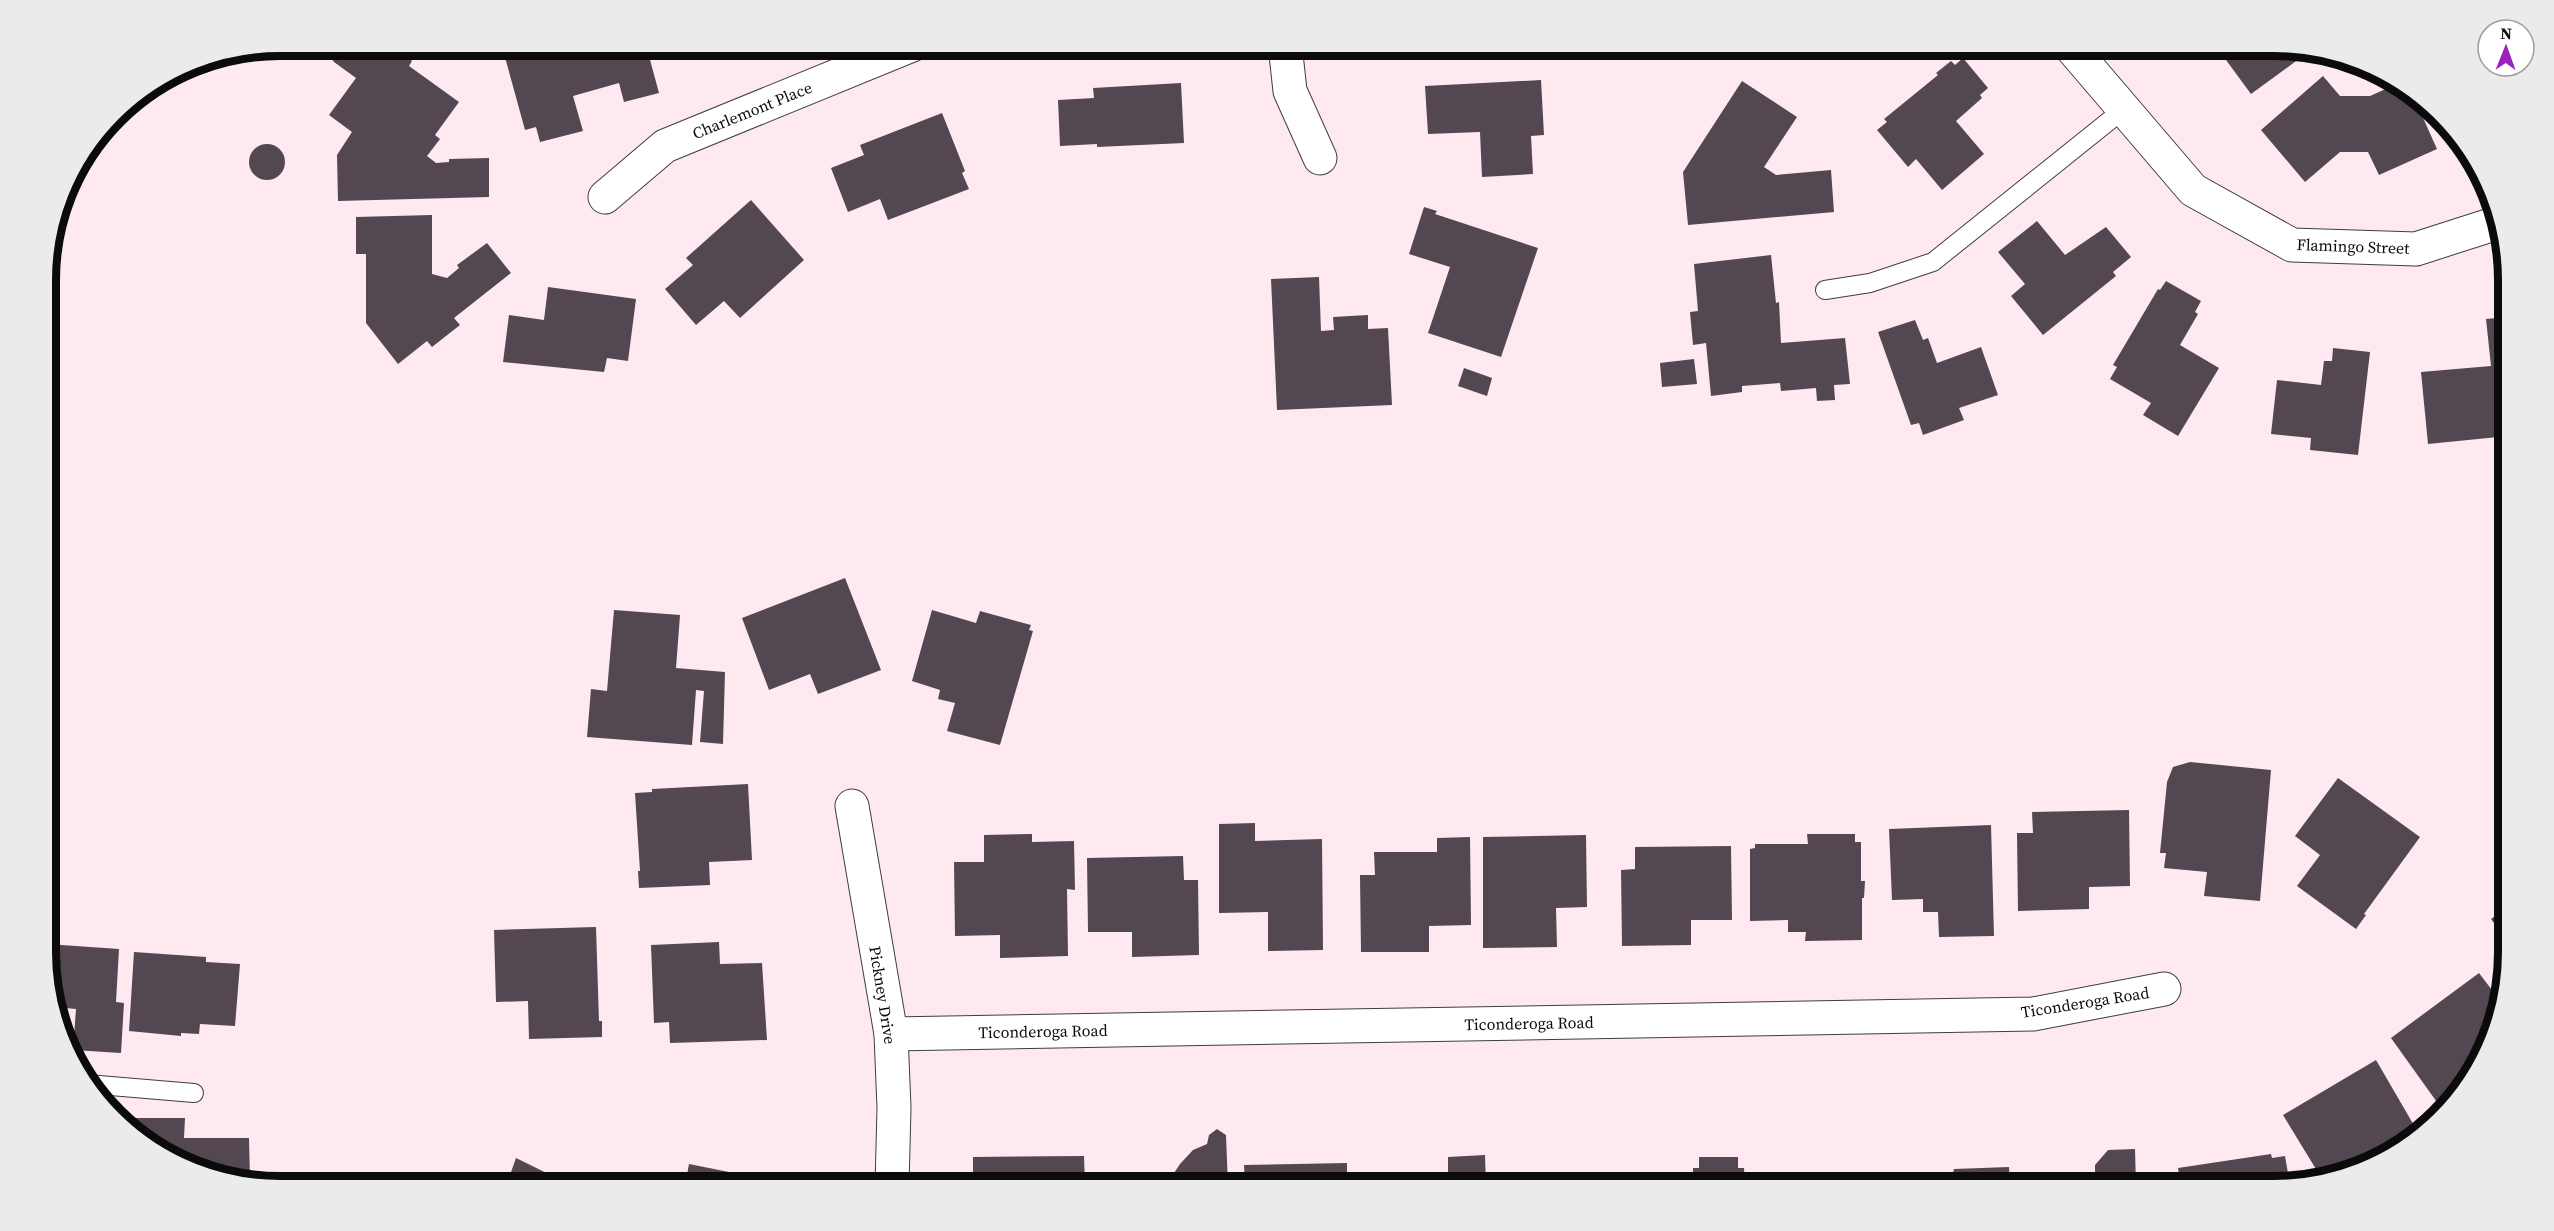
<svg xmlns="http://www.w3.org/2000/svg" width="2554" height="1231" font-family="'Source Serif 4',serif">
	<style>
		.building { fill: #534751 }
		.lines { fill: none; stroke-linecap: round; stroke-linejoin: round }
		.lane-casing { stroke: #3e3e3e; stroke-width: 20 }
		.street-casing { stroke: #3e3e3e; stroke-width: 35 }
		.lane { stroke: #fff; stroke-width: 18 }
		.street { stroke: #fff; stroke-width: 33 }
		.labels { text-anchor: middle; stroke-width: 6; stroke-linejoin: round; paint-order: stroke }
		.street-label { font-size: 16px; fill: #0b0b0b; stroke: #fff }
		.rim { fill: none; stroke: #0b0b0b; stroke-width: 8 }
	</style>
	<rect width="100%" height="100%" fill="#ffe9f1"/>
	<g class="building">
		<path d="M325,45H390L412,61L409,66L459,102L435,135L440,139L427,156L436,163L449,162V159L489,158V197L338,201L337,155L352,132L329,115L356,78L334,62L325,49Z"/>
		<path d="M523,45H646L659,93L624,102L619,83L573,96L583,131L540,142L536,127L525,130L503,50Z"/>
		<path d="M2170,45H2190L2177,54Z"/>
		<path d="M2215,45H2274L2307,53L2251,94Z"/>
		<path d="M1963,58L1988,88L1980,95L1982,98L1956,121L1984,154L1942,190L1916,159L1908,167L1877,130L1887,122L1884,119L1938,75L1936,73L1951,61L1955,65Z"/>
		<path d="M2323,76L2340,96H2370L2399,83L2411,91L2437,149L2379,175L2368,152H2340L2305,182L2261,130Z"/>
		<path d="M1541,80L1544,135L1531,136L1533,174L1482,177L1480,132L1428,134L1425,86Z"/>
		<path d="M1742,81L1797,117L1764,167L1776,175L1831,170L1834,212L1688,225L1683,172Z"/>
		<path d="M1181,83L1184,143L1097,147V144L1060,146L1058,100L1094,98L1093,88Z"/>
		<path d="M942,113L965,171L962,173L969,189L888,220L880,199L848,212L831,168L864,155L860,145Z"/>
		<circle cx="267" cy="162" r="18"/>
		<path d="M751,200L804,260L740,318L724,301L696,325L665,289L693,265L686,258Z"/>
		<path d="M1424,207L1437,211L1435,214L1538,248L1501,357L1428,333L1450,267L1409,254Z"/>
		<path d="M432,215V274L447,278L459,268L457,265L487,243L511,273L454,318L460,325L432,347L427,341L398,364L366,323V254H356V217Z"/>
		<path d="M2037,221L2065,255L2106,227L2131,257L2113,272L2116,276L2043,335L2011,296L2025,284L1998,252Z"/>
		<path d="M1771,255L1776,303L1779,302L1781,343L1845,338L1850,384L1834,385L1835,400L1817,401L1816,388L1781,391L1780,383L1742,386V392L1711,396L1706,343L1693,345L1690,312L1698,311L1694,264Z"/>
		<path d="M1319,277L1321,331L1334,330L1333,317L1368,315V329L1388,328L1392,405L1277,410L1271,279Z"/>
		<path d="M2166,281L2201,301L2195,312L2198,314L2180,345L2219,368L2178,436L2143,415L2151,403L2110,379L2117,367L2113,365L2158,289L2160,290Z"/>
		<path d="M548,287L636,299L628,361L607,358L604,372L503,362L509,315L544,320Z"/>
		<path d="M2507,317L2508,436L2428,444L2421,372L2491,366L2486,319Z"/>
		<path d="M1915,320L1923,340L1928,338L1937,363L1981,347L1998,395L1959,408L1964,420L1923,435L1919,423L1911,425L1878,332Z"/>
		<path d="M2333,348L2370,352L2358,455L2310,450L2311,438L2271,434L2277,380L2321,385L2324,361H2332Z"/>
		<path d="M46,356L53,382L46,384Z"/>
		<path d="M1694,359L1697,384L1662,387L1660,363Z"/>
		<path d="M1464,368L1492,378L1487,396L1458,386Z"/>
		<path d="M845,578L881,670L818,694L810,674L769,690L742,618Z"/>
		<path d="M614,610L680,615L676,668L725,672L723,744L700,742L704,691L696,690L692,745L587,737L591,689L607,691Z"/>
		<path d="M932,610L976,623L980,611L1031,625L1029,630L1033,631L1000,745L947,731L955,703L938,699L940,690L912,681Z"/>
		<path d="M2190,762L2271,770L2260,901L2204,896L2207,872L2164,868L2166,853H2160L2167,782L2173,767Z"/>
		<path d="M2338,778L2420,837L2364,914L2366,915L2356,929L2297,886L2320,855L2295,836Z"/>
		<path d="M748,784L752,860L709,862L710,885L639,888L638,871H640L635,793L652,792V789Z"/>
		<path d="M2129,810L2130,886L2089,887V909L2018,911L2017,833H2033L2032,812Z"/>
		<path d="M1255,823V841L1322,839L1323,950L1268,951V912L1219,913V824Z"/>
		<path d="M1991,825L1994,936L1939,937L1938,912H1923V899L1892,900L1889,829Z"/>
		<path d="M1032,834V842L1074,841L1075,890L1067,889L1068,956L1000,958V935L955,936L954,862H984V835Z"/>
		<path d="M1807,834H1855V842H1861V881H1865L1864,898H1862V940L1805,941L1806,932H1788V920L1750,921V849L1755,848V844H1808Z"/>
		<path d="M1586,835L1587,907L1556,908L1557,947L1483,948V837Z"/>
		<path d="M1470,837L1471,925L1429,926V952H1361L1360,875H1375L1374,852H1437V838Z"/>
		<path d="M1731,846L1732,920H1691V945L1622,946L1621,870L1635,869V847Z"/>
		<path d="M1183,856L1184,880H1198L1199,955L1132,957V932H1088L1087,858Z"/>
		<path d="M2509,906V943L2491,919Z"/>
		<path d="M596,927L599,1021H602V1037L529,1039L528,1001L496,1002L494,930Z"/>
		<path d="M719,942L720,964L762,963L767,1040L670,1043L669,1022L654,1023L651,945Z"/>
		<path d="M47,944L119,949L116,1002L124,1003L121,1053L73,1050L76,1009L54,1007L47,982Z"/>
		<path d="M134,952L206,957V962L240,964L235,1026L200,1024L199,1034L181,1033V1036L129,1031Z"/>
		<path d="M2479,973L2498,998L2485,1055L2451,1106L2444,1112L2391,1038Z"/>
		<path d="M2376,1060L2419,1134L2405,1146L2350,1173L2322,1179L2283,1115Z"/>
		<path d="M135,1118H185L184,1138H249L250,1179L176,1162L135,1128Z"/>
		<path d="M1217,1129L1226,1135L1228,1186H1174V1173L1180,1164L1193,1150L1207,1144L1209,1135Z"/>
		<path d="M2135,1149L2136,1186H2041L2040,1174L2095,1173V1165L2108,1150Z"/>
		<path d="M2271,1154L2272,1158L2285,1156L2290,1185L2181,1186L2178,1168Z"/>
		<path d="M1485,1155L1486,1186H1374V1182L1448,1179V1157Z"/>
		<path d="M1084,1156L1085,1186H973V1157Z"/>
		<path d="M1699,1157H1738V1168H1744L1745,1186H1644V1177L1693,1176V1168H1699Z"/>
		<path d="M516,1158L573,1186H506Z"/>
		<path d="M1347,1163V1186H1245L1244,1165Z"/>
		<path d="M689,1164L764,1179L762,1186H685Z"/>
		<path d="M2009,1167L2010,1186H1915L1914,1175L1953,1173L1954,1169Z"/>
		<path d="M1879,1177V1186H1782V1178Z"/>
		<path d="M1607,1181V1186H1510V1182Z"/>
	</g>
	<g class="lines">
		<g class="lane-casing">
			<g id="lane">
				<path d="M1825,290L1870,283L1933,262L2124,109"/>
				<path d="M87,1084L194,1093"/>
			</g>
		</g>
		<g class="street-casing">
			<g id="street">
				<path d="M1285,45L1290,91L1320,158"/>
				<path d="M2069,45L2193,190L2292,245L2416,249L2497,223"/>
				<path d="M605,197L665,146L912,45"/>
				<path d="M852,806L891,1034L894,1108L892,1186"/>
				<path d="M891,1034L2033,1014L2164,989"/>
			</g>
		</g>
		<use href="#lane" class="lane"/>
		<use href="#street" class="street"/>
	</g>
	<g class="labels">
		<g class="street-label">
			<text transform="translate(752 110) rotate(-22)" y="6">Charlemont Place</text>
			<text transform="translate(2353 246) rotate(2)" y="6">Flamingo Street</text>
			<text transform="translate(883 995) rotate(81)" y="6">Pickney Drive</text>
			<text transform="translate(2085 1002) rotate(-9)" y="6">Ticonderoga Road</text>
			<text transform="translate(1529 1023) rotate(-1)" y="6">Ticonderoga Road</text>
			<text transform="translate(1043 1031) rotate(-1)" y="6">Ticonderoga Road</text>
		</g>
	</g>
	<path d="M0 0H2554V1231H0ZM280 56H2274A224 224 0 0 1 2498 280V952A224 224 0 0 1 2274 1176H280A224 224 0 0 1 56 952V280A224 224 0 0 1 280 56Z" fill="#ebebeb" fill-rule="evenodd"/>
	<path class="rim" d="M280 56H2274A224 224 0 0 1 2498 280V952A224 224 0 0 1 2274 1176H280A224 224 0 0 1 56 952V280A224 224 0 0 1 280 56Z"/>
	<g transform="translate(2506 48) rotate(1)"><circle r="28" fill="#ffffff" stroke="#9d9d9d" stroke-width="1.5"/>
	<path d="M0-4.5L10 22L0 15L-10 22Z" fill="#9b22bb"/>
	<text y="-9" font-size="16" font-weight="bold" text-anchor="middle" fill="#0b0b0b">N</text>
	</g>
</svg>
